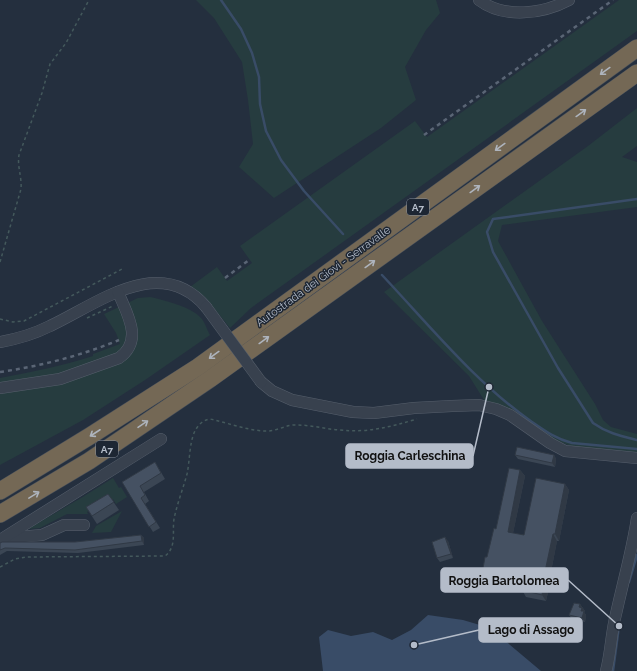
<svg xmlns="http://www.w3.org/2000/svg" width="637" height="671" font-family="Raleway,sans-serif">
	<style>
		.green { fill: #263c3f }
		.water { fill: #394c67 }
		.lines { fill: none; stroke-linecap: round; stroke-linejoin: round }
		.stream { stroke: #394c67; stroke-width: 2.5 }
		.minor-casing { stroke: #565f6c; stroke-width: 12 }
		.highway-casing { stroke: #434c59; stroke-width: 18 }
		.path { stroke: #44595c; stroke-width: 1.5; stroke-dasharray: 3 3; stroke-linecap: butt }
		.minor { stroke: #38414e; stroke-width: 11 }
		.highway { stroke: #746855; stroke-width: 17 }
		.rail { stroke: #5a6575; stroke-width: 2.5; stroke-dasharray: 4 4; stroke-linecap: butt }
		.minor-bridge-casing { stroke: #565f6c; stroke-width: 12; stroke-linecap: butt }
		.minor-bridge { stroke: #38414e; stroke-width: 11 }
		.wall { fill: #3b4654 }
		.shaded-wall { fill: #303945 }
		.building { fill: #455162; stroke: #303945 }
		.oneway { stroke: #aeb4bd }
		.labels { text-anchor: middle; stroke-width: 3; stroke-linejoin: round; paint-order: stroke }
		.shield { fill: #1d2633; stroke: #878f9c; stroke-width: 1 }
		.shield-label { font-size: 10px; font-weight: bold; fill: #b4bcc9 }
		.street-label { font-size: 11px; fill: #b4bcc9; stroke: #1d2633 }
		.leader { fill: none; stroke: #b4bcc9; stroke-width: 1.5 }
		.callout-dot { fill: #b4bcc9; stroke: #1d2633; stroke-width: 1.5 }
		.callout { fill: #b4bcc9; stroke: #b4bcc9; stroke-width: 1.5 }
		.callout-label { font-size: 12px; text-anchor: middle; font-weight: bold; fill: #111 }
	</style>
	<rect width="100%" height="100%" fill="#242f3e"/>
	<g class="green">
		<path d="M196,0H436L440,13L426,30L405,67L416,100L381,128L274,198L239,167L253,144L248,100L242,62L214,18Z"/>
		<path d="M619,0H637V31L251,308L230,328L205,297L190,287L217,267L227,281L252,263L240,246L415,121L427,137Z"/>
		<path d="M637,108V146L622,157L637,162V207L502,225L498,241L542,321L595,404L603,420L611,427L637,434V452L577,448L551,439L512,412L484,400L469,376L384,292L588,146Z"/>
		<path d="M150,297C163,300 192,307 201,318C205,322 207,330 210,335L145,380L83,420L0,465V378C31,372 63,366 93,356V354L120,344L116,333L104,314L138,298Z"/>
		<path d="M113,478L119,488L121,487L127,497L116,504L113,499L106,503L104,501L87,512L88,514H67L40,528L28,529L81,498Z"/>
		<path d="M122,511L111,532L92,533L96,526Z"/>
	</g>
	<path class="water" d="M428,615L463,620L490,628L541,671H323L319,637L328,630L351,636L373,632L392,640L411,630Z"/>
	<g class="lines">
		<g class="stream">
			<path d="M221,0L241,29L252,53L259,77L260,104L266,131L281,160L304,191L343,234"/>
			<path d="M637,199L493,219L487,232L493,252L558,368L593,423C607,433 621,436 637,440"/>
			<path d="M382,275C429,325 476,383 532,422C545,431 556,439 572,443L637,449"/>
			<path d="M629,582L637,555"/>
			<path d="M613,671L619,626"/>
		</g>
		<g class="minor-casing">
			<g id="minor">
				<path d="M479,0C504,19 543,14 569,0"/>
				<path d="M0,342C17,339 34,334 50,326C97,304 160,253 206,307"/>
				<path d="M261,382L272,391L292,400L353,412L374,413L414,408L452,406L479,405L496,409L510,415L550,443L565,451L637,458"/>
				<path d="M0,388L60,379L119,358C144,340 127,314 118,292"/>
				<path d="M7,538L42,535L64,525H84"/>
				<path d="M0,540L161,439"/>
				<path d="M606,671C611,652 611,633 616,614C623,582 632,551 637,518"/>
			</g>
		</g>
		<g class="highway-casing">
			<g id="highway">
				<path d="M0,491L90,436L198,367L637,48"/>
				<path d="M0,514L89,461L210,379L637,73"/>
			</g>
		</g>
		<g class="path">
			<path d="M0,262L21,189C22,177 17,166 19,155L42,93L50,64L66,43L89,0"/>
			<path d="M87,318L113,306"/>
			<path d="M0,319L13,322L24,321L124,268"/>
			<path d="M0,567L15,559L26,557L165,556C177,547 172,532 174,519C177,504 183,489 187,474C190,461 189,441 196,429C200,423 204,420 210,419C229,423 248,431 267,431C278,431 287,424 297,425C311,425 325,429 339,430C369,433 389,427 417,419"/>
		</g>
		<use href="#minor" class="minor"/>
		<use href="#highway" class="highway"/>
		<g class="rail">
			<path d="M424,135L613,0"/>
			<path d="M225,278L249,260"/>
			<path d="M0,372C41,366 80,356 119,340"/>
		</g>
		<g class="minor-bridge-casing">
			<path id="minor-bridge" d="M206,307L261,382"/>
		</g>
		<use href="#minor-bridge" class="minor-bridge"/>
	</g>
	<g class="wall">
		<path d="M515,455H554L556,459L555,467L518,459Z"/>
		<path d="M155,462L165,479L144,492L149,501L145,504L160,528L153,532L122,482Z"/>
		<path d="M520,470L525,476L513,533L524,535L565,484L569,490L559,541H557L548,587L549,588L546,601L526,597L522,590L523,588L486,580L482,574L496,529Z"/>
		<path d="M108,494L119,510L97,524L86,507Z"/>
		<path d="M141,535L144,538V545L78,553L7,551L0,555V543L75,542Z"/>
		<path d="M448,541L453,558L440,562L437,558Z"/>
		<path d="M580,604L585,611L584,612L586,615L585,622L572,619L569,615Z"/>
	</g>
	<g class="shaded-wall">
		<path d="M554,455L556,459L555,467L552,463Z"/>
		<path d="M520,470L525,476L512,538L508,532Z"/>
		<path d="M565,484L569,490L559,541L555,534Z"/>
		<path d="M553,534L557,541L548,587L549,588L546,601L542,595L543,581Z"/>
		<path d="M141,535L144,538V545L142,541Z"/>
		<path d="M445,537L448,541L453,558L451,554Z"/>
		<path d="M580,604L585,611L584,612L586,615L585,622L582,618L579,607Z"/>
	</g>
	<g class="building">
		<path d="M517,447L554,455L552,463L515,455Z"/>
		<path d="M155,462L161,473L140,486L145,495L141,498L156,522L149,527L122,482Z"/>
		<path d="M509,468L520,470L508,532L524,535L536,478L565,484L555,534H553L543,581L544,582L542,595L522,590L524,582L482,574L485,557H487L494,528L496,529Z"/>
		<path d="M108,494L114,502L92,516L86,507Z"/>
		<path d="M141,535L142,541L75,550L5,548L0,550V543L2,542H75Z"/>
		<path d="M445,537L451,554L437,558L432,542Z"/>
		<path d="M574,603L580,604L579,607L582,608L581,611H584L582,618L569,615Z"/>
	</g>
	<defs><path id="oneway-shaft" d="M-6 0H5M1.5-3L5.5 0L1.5 3" fill="none" stroke-width="1.6" stroke-linecap="round" stroke-linejoin="round"/></defs>
	<g class="oneway">
		<use href="#oneway-shaft" transform="translate(605 71) rotate(144)"/>
		<use href="#oneway-shaft" transform="translate(581 113) rotate(-36)"/>
		<use href="#oneway-shaft" transform="translate(500 147) rotate(144)"/>
		<use href="#oneway-shaft" transform="translate(475 189) rotate(-36)"/>
		<use href="#oneway-shaft" transform="translate(370 264) rotate(-36)"/>
		<use href="#oneway-shaft" transform="translate(264 340) rotate(-36)"/>
		<use href="#oneway-shaft" transform="translate(214 355) rotate(144)"/>
		<use href="#oneway-shaft" transform="translate(143 424) rotate(-34)"/>
		<use href="#oneway-shaft" transform="translate(95 433) rotate(147)"/>
		<use href="#oneway-shaft" transform="translate(34 495) rotate(-31)"/>
	</g>
	<g class="labels">
		<g class="shield">
			<rect x="407" y="199" width="22" height="16" rx="3"/>
			<rect x="96" y="441" width="22" height="16" rx="3"/>
		</g>
		<g class="shield-label">
			<text x="418" y="211">A7</text>
			<text x="107" y="453">A7</text>
		</g>
		<g class="street-label">
			<text transform="translate(323 276) rotate(-36)" y="4">Autostrada dei Giovi - Serravalle</text>
		</g>
	</g>
	<path class="leader" d="M489 387L473 456M619 626L568 580M414 645L479 630"/>
	<g class="callout-dot">
		<circle cx="489" cy="387" r="4"/>
		<circle cx="619" cy="626" r="4"/>
		<circle cx="414" cy="645" r="4"/>
	</g>
	<g class="callout">
		<rect x="346" y="444" width="127" height="24" rx="4"/>
		<rect x="441" y="568" width="127" height="24" rx="4"/>
		<rect x="479" y="618" width="103" height="24" rx="4"/>
	</g>
	<g class="callout-label">
		<text x="410" y="460">Roggia Carleschina</text>
		<text x="504" y="585">Roggia Bartolomea</text>
		<text x="531" y="634">Lago di Assago</text>
	</g>
</svg>
